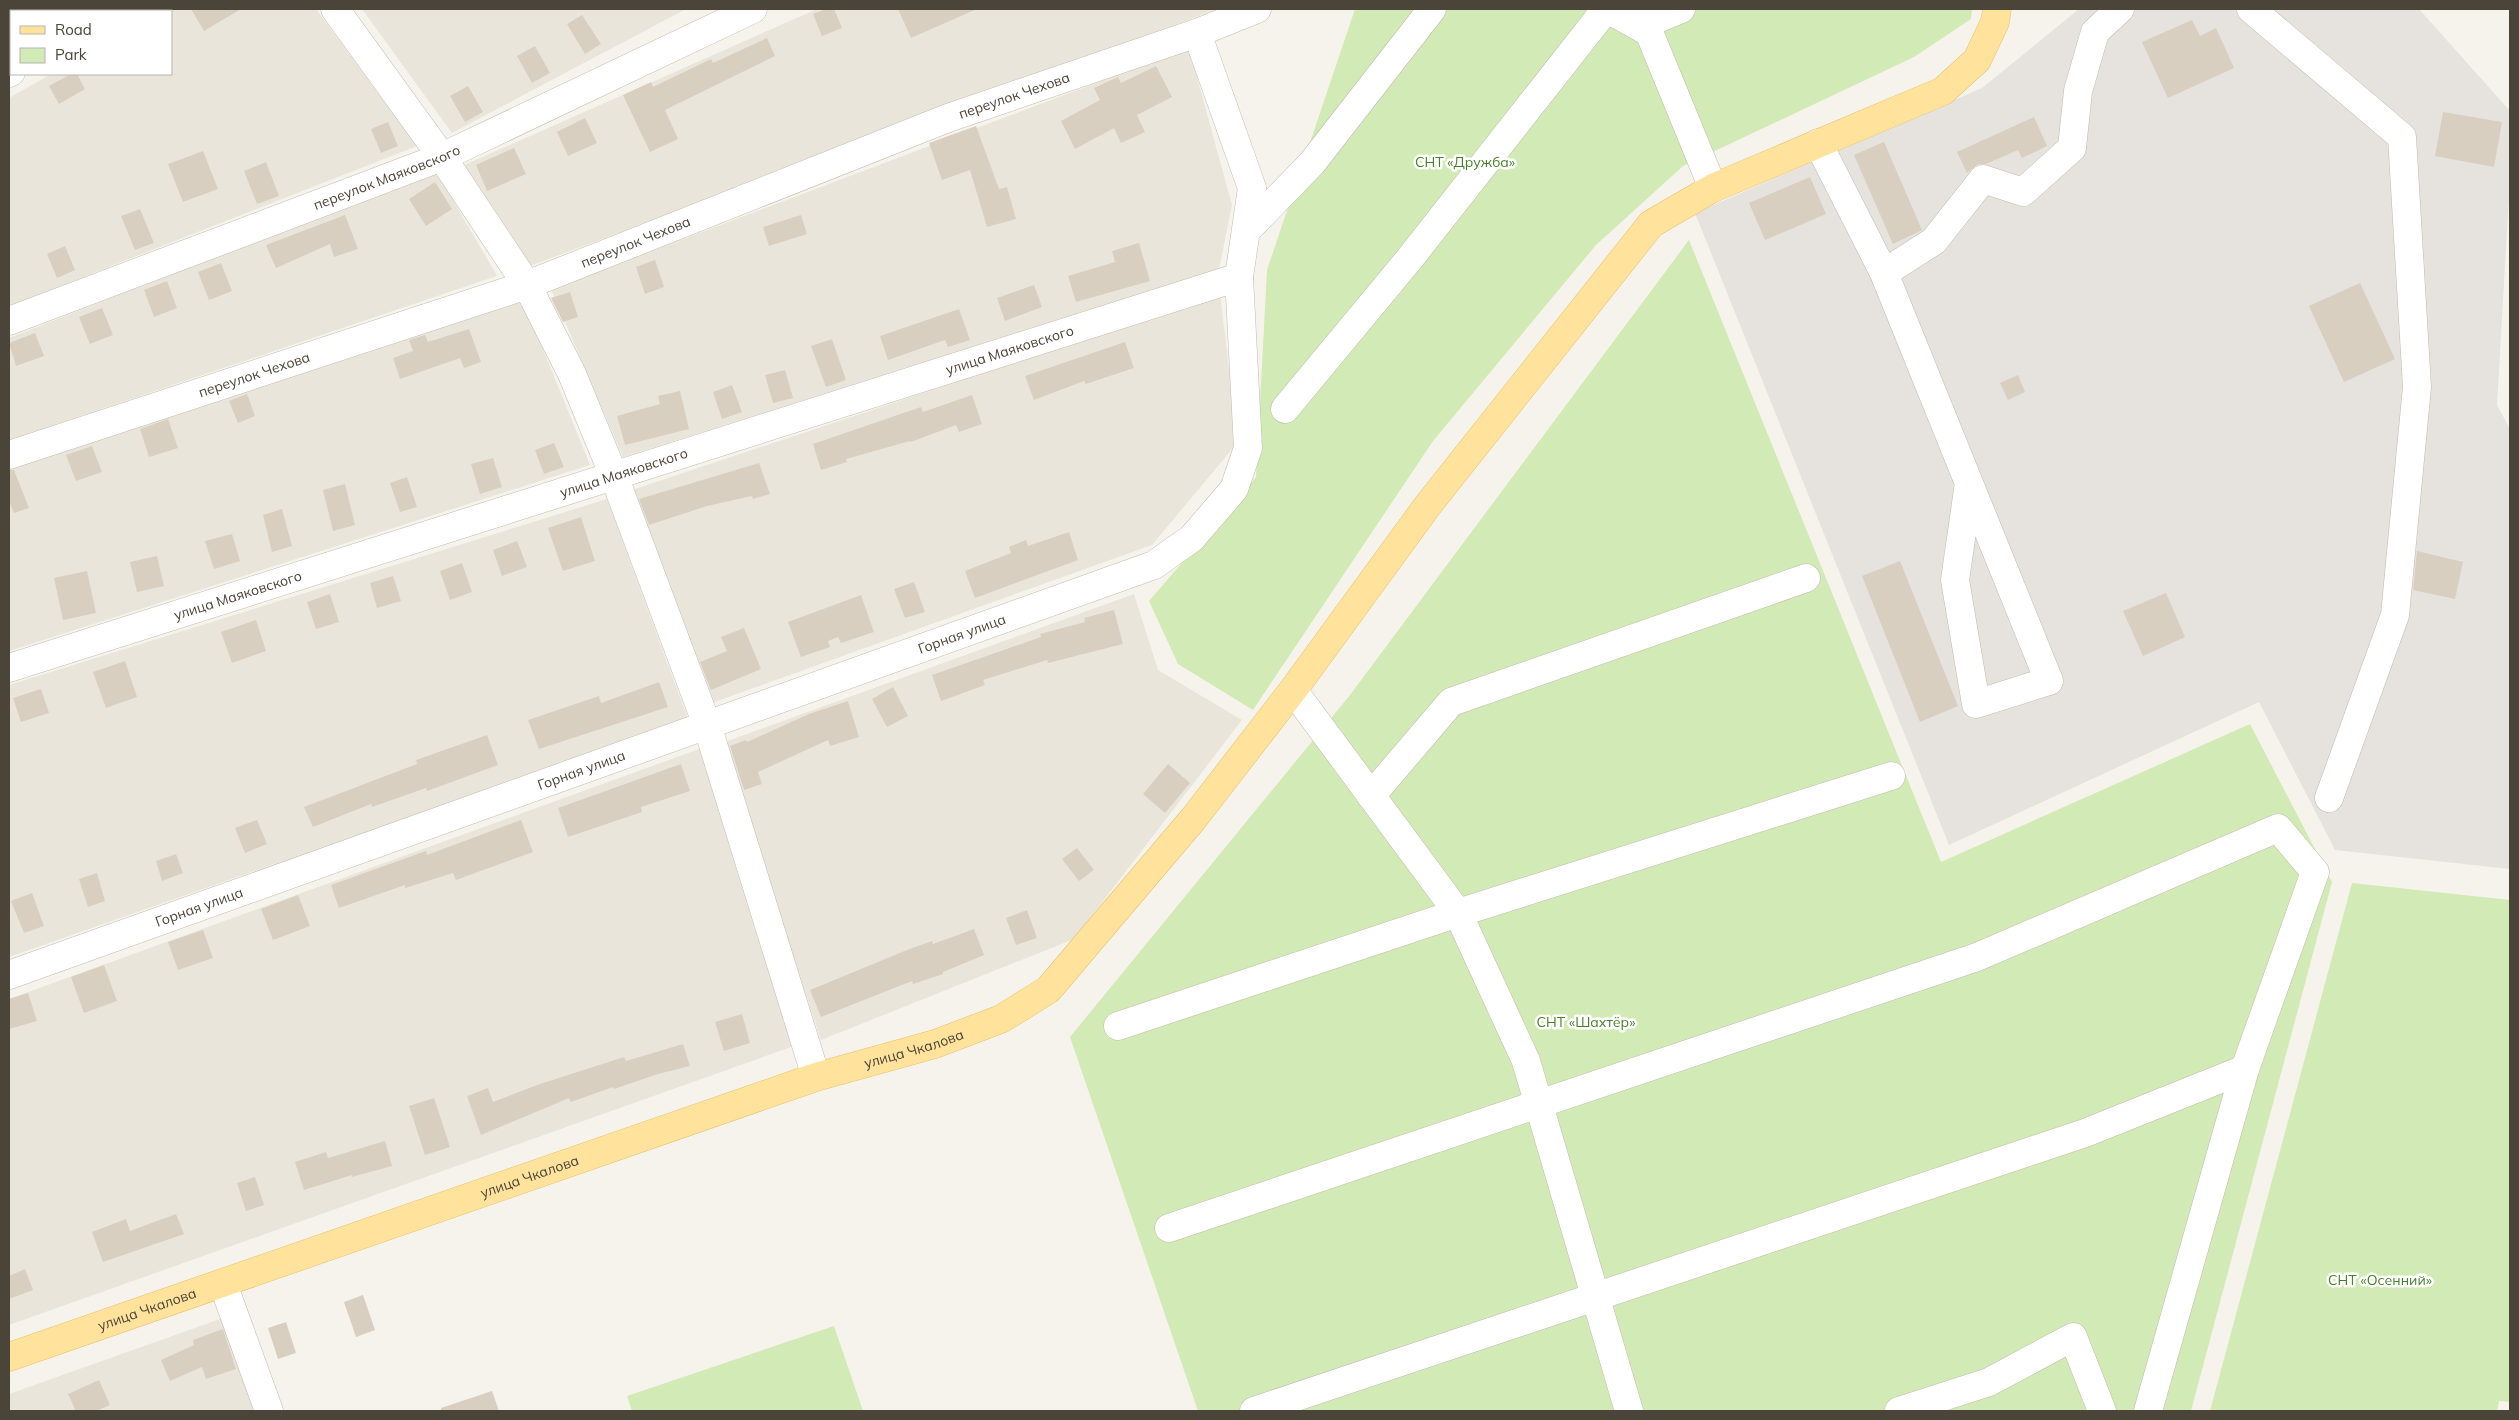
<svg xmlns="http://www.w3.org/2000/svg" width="2519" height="1420" font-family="Mulish,sans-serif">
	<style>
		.residential { fill: #eae5da }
		.industrial { fill: #e6e2dd }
		.green { fill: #d2eab5 }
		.building { fill: #d8cfc1 }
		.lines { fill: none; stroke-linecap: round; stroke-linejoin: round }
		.minor-casing { stroke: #c2bbae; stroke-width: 29 }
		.major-casing { stroke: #e6c16a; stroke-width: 29 }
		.minor { stroke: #fff; stroke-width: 28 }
		.major { stroke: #ffe39c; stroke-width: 28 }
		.labels { text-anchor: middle; stroke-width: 5; stroke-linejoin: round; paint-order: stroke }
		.street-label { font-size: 14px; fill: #4b4439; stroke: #fff }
		.park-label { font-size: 14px; fill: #4a7f2a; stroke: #fff }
	</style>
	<rect width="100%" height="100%" fill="#f6f3ec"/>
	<g class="residential">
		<path d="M9,9H69L65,11H11V43L9,44Z"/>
		<path d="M164,9H316L417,146L9,306V98L51,74H171V11H160Z"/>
		<path d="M362,9H686L452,133Z"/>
		<path d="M817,9H1217L530,266L462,166Z"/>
		<path d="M1189,48L1232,205L1219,269L623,457L551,289Z"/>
		<path d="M436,171L497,276L9,440V338Z"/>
		<path d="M1220,294L1238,442L1152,545L712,703L632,490Z"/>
		<path d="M523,300L590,465L9,651V468Z"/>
		<path d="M607,499L688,719L9,957V685Z"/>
		<path d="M1134,594L1158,670L1242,720L1074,939L821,1040L722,743Z"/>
		<path d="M702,748L794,1046L9,1325V999Z"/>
		<path d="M223,1318L256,1411H9V1394Z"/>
	</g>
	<path class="industrial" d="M2079,9H2419L2510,111V179L2497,405L2510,429V869L2335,850L2259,702L1949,845L1695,213L1982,88Z"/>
	<g class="green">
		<path d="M1355,9H1972L1971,19L1914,57L1683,166L1596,245L1433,441L1253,710L1178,664L1149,601L1256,477L1267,270Z"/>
		<path d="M1689,240L1941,862L2250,724L2332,882L2191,1411H1198L1070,1037L1350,695Z"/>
		<path d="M2352,883L2510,900V1402L2499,1401L2497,1411H2210Z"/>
		<path d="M834,1326L863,1411H632L627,1396Z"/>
	</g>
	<g class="building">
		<path d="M191,9H241L204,31Z"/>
		<path d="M826,9H834L842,28L822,36L813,14Z"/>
		<path d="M898,9H977L911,38Z"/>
		<path d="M582,15L601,44L585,54L567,24Z"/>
		<path d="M2192,20L2200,36L2216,28L2234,68L2168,98L2142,42Z"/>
		<path d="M767,38L775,56L665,110L678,139L650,152L623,95L651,82L653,87L711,59L713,63Z"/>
		<path d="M535,46L550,73L532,83L517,56Z"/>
		<path d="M1156,66L1172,97L1137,115L1145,132L1121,143L1114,128L1075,149L1061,121L1100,100L1094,88L1118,77L1121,83Z"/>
		<path d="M71,74H77L85,89L59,104L49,86Z"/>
		<path d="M468,86L483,112L465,122L450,96Z"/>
		<path d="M2443,112L2502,122L2494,167L2435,156Z"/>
		<path d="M2034,117L2047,146L2022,158L2018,150L1986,164H1978L1967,173L1957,152Z"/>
		<path d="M585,118L597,143L568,156L557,132Z"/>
		<path d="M388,122L398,146L381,153L371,129Z"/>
		<path d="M976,126L999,189L1007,187L1016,219L987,227L970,170L942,180L929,143Z"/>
		<path d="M1884,142L1922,230L1893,244L1854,155Z"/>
		<path d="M514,148L526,174L487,191L476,165Z"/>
		<path d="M203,151L218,189L183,202L168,164Z"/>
		<path d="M266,162L279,196L257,204L244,171Z"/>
		<path d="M1810,177L1826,214L1765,240L1749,203Z"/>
		<path d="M435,182L452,209L426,226L409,199Z"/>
		<path d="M140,209L154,243L135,250L121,216Z"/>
		<path d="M345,215L358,249L334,257L330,244L276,268L266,245Z"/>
		<path d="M801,215L807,234L769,246L763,227Z"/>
		<path d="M1139,243L1150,281L1076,302L1068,276L1115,262L1112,251Z"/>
		<path d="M65,246L75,270L57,278L47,254Z"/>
		<path d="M655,260L664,287L645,294L636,267Z"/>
		<path d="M221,263L232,291L209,300L198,272Z"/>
		<path d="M167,281L177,308L154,317L144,290Z"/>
		<path d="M2360,283L2395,359L2344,382L2309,306Z"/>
		<path d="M1034,285L1042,307L1005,321L997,298Z"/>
		<path d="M570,292L578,317L563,322L551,298Z"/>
		<path d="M102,308L113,335L90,344L79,317Z"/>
		<path d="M959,309L970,340L948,347L945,340L888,360L880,336Z"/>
		<path d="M469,329L481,362L464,368L460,358L400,379L393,358L413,351L409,340L425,335L428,342Z"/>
		<path d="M35,333L44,356L16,366L9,343Z"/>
		<path d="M832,339L846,380L826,387L811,346Z"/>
		<path d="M1125,342L1134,368L1086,384L1084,381L1034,400L1025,376Z"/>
		<path d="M785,370L793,398L773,403L765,375Z"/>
		<path d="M2018,375L2025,392L2008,400L2000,383Z"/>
		<path d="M732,385L742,412L722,419L713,392Z"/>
		<path d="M680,391L689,429L625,445L617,416L660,404L658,396Z"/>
		<path d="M247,394L255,416L238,423L229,401Z"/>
		<path d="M972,395L982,424L959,432L956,425L911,442L910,441L846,459L847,462L821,470L813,444L921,407L923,412Z"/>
		<path d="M168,419L178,448L149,457L140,429Z"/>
		<path d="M554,443L564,467L544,474L535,450Z"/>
		<path d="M92,446L102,472L76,481L66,455Z"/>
		<path d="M493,458L502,487L480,494L471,464Z"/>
		<path d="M759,463L770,494L753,499L752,496L707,506L649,525L639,499Z"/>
		<path d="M9,470H14L29,508L14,513L9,501Z"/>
		<path d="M407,477L417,507L400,512L390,483Z"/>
		<path d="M345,484L355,525L333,531L323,490Z"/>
		<path d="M282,509L292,546L272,552L263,515Z"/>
		<path d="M581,517L595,561L563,571L548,528Z"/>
		<path d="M1069,532L1078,560L975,598L965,571L1011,553L1009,547L1026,540L1028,546Z"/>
		<path d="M232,534L240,561L214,569L205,541Z"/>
		<path d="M517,541L527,567L502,576L493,550Z"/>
		<path d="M2417,551L2463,562L2455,599L2413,590Z"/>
		<path d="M157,556L164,586L137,592L130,562Z"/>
		<path d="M1900,561L1958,706L1920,722L1862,576Z"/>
		<path d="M462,563L472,592L450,600L440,571Z"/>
		<path d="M87,571L96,613L63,620L54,578Z"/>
		<path d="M393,576L401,601L377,608L370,583Z"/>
		<path d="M914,582L925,612L905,618L894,589Z"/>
		<path d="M2166,593L2185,637L2143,656L2123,611Z"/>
		<path d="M330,594L339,622L316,629L307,602Z"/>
		<path d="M861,595L874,632L841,643L838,637L828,641L830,647L801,657L788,622Z"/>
		<path d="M1114,610L1123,644L1048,663L1047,660L983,680L985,685L941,701L932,675L1041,637L1040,634L1085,622L1084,618Z"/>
		<path d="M256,620L266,651L232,663L221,632Z"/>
		<path d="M744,628L761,669L711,690L700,662L727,651L721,637Z"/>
		<path d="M125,661L137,697L106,708L93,672Z"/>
		<path d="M659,682L668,707L539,749L528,720L599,696L601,703Z"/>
		<path d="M893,687L908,716L887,727L872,699Z"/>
		<path d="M41,689L49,713L21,722L13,698Z"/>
		<path d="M848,701L859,737L830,746L828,740L758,772L762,784L744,790L730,746L746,740L747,742L809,714Z"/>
		<path d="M487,735L498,765L427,791L426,788L372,807L371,804L313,827L304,807L417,764L416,760Z"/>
		<path d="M681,764L690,791L641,807L642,812L568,837L558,808Z"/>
		<path d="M1168,764L1190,783L1165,813L1143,794Z"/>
		<path d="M257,820L267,844L245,853L235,828Z"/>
		<path d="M521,820L533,852L456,880L453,873L405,888V885L339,908L331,885L426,851L427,855Z"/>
		<path d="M1077,848L1094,870L1079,881L1062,859Z"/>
		<path d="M176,854L183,873L162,881L156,861Z"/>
		<path d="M97,873L105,901L88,907L79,879Z"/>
		<path d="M32,893L44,926L24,933L11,901Z"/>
		<path d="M298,895L310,926L273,940L261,909Z"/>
		<path d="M1027,910L1037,938L1016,945L1006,918Z"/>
		<path d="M974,929L984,955L943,972V974L913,984L912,981L821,1017L810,990L907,950L932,941L933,944Z"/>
		<path d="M203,930L213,958L178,970L168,942Z"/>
		<path d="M104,965L117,1001L84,1013L71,977Z"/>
		<path d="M28,993L37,1021L9,1029V999Z"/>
		<path d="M742,1014L750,1043L724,1051L715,1022Z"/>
		<path d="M683,1044L690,1066L658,1074L614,1089L613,1087L571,1102L569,1098L481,1135L467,1096L488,1088L493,1102L537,1085L624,1057L626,1061Z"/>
		<path d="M434,1098L450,1147L425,1155L409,1106Z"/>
		<path d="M385,1141L392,1166L352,1177V1175L304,1190L295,1162L326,1152L328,1158Z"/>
		<path d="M255,1177L264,1205L246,1211L237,1183Z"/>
		<path d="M176,1214L184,1234L103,1262L92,1232L126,1219L130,1231Z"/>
		<path d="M25,1269L33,1290L9,1299V1276Z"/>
		<path d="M363,1295L375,1330L356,1337L344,1302Z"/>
		<path d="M286,1322L296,1353L278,1359L268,1328Z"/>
		<path d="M223,1329L236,1369L206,1379L202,1367L170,1381L161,1360L194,1345L193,1340Z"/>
		<path d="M99,1380L110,1405L96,1411H76L68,1394Z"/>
		<path d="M492,1391L499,1411H441V1408Z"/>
	</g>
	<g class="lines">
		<g class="minor-casing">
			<g id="minor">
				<path d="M335,9L442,157L527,285L572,374L614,476L707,725L816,1077"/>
				<path d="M1607,9L1649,32"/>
				<path d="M1648,9L1649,32L1713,188"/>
				<path d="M2251,9L2402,137L2417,387L2395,615L2329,798"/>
				<path d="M117,11L121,9"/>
				<path d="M1649,22L1681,9"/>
				<path d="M9,73L11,72"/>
				<path d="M1818,143L1884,273L1934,241L1983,179L2023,192L2072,148L2078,91L2095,32L2120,9"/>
				<path d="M1247,230L1312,163L1432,9"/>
				<path d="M1884,273L2049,681L1976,704L1955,580L1969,483"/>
				<path id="s1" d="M9,321L442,157L753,9"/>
				<path d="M1285,409L1411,257L1606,9"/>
				<path id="s2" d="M9,455L527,285L948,118L1197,33L1257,9"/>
				<path id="s3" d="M9,668L1239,277"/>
				<path d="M1293,690L1458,913L1526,1061L1629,1411"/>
				<path d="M1371,796L1451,702L1806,578"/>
				<path id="s4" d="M9,975L1154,565L1192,538L1234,489L1248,448L1239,277L1252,188L1197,33"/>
				<path d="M1118,1026L1458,913L1891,776"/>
				<path d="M1169,1228L1977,957L2278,828L2315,872L2245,1069L2148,1411"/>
				<path d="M223,1284L269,1411"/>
				<path d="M1254,1411L2085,1133L2245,1069"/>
				<path d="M1899,1411L1989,1382L2073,1337L2102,1411"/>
			</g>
		</g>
		<g class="major-casing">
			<g id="major">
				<path id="s5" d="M9,1357L816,1077L935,1044L1001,1019L1048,990L1194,818L1293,690L1428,505L1651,224L1713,188L1943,91L1977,60L1995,22L1997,9"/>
			</g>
		</g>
		<use href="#minor" class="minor"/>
		<use href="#major" class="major"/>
	</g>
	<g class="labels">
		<g class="street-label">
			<text dy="5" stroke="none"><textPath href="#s2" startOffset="1068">переулок Чехова</textPath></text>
			<text dy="5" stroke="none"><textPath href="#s1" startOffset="404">переулок Маяковского</textPath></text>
			<text dy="5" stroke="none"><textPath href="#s2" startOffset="662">переулок Чехова</textPath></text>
			<text dy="5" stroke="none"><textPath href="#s3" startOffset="1050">улица Маяковского</textPath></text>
			<text dy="5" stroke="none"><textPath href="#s2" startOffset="258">переулок Чехова</textPath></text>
			<text dy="5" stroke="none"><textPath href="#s3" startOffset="645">улица Маяковского</textPath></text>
			<text dy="5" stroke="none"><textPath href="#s3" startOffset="240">улица Маяковского</textPath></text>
			<text dy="5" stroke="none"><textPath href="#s4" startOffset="1012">Горная улица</textPath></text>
			<text dy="5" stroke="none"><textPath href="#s4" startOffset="608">Горная улица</textPath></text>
			<text dy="5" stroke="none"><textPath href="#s4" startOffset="202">Горная улица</textPath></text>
			<text dy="5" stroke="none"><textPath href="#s5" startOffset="956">улица Чкалова</textPath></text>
			<text dy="5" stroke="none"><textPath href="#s5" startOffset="551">улица Чкалова</textPath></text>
			<text dy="5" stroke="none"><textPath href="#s5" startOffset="146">улица Чкалова</textPath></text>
		</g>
		<g class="park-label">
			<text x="1465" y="167">СНТ «Дружба»</text>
			<text x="1586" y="1027">СНТ «Шахтёр»</text>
			<text x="2380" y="1285">СНТ «Осенний»</text>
		</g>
	</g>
	<rect width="2519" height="1420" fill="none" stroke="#4b4439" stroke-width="20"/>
	<rect x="10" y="10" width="162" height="65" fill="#ffffff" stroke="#b7b4b0"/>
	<rect x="20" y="26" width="25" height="8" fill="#ffe39c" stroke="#b7b4b0"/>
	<text x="55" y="35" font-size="15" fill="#4b4439">Road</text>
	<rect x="20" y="48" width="25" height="15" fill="#d2eab5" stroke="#b7b4b0"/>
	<text x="55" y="60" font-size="15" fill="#4b4439">Park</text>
</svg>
